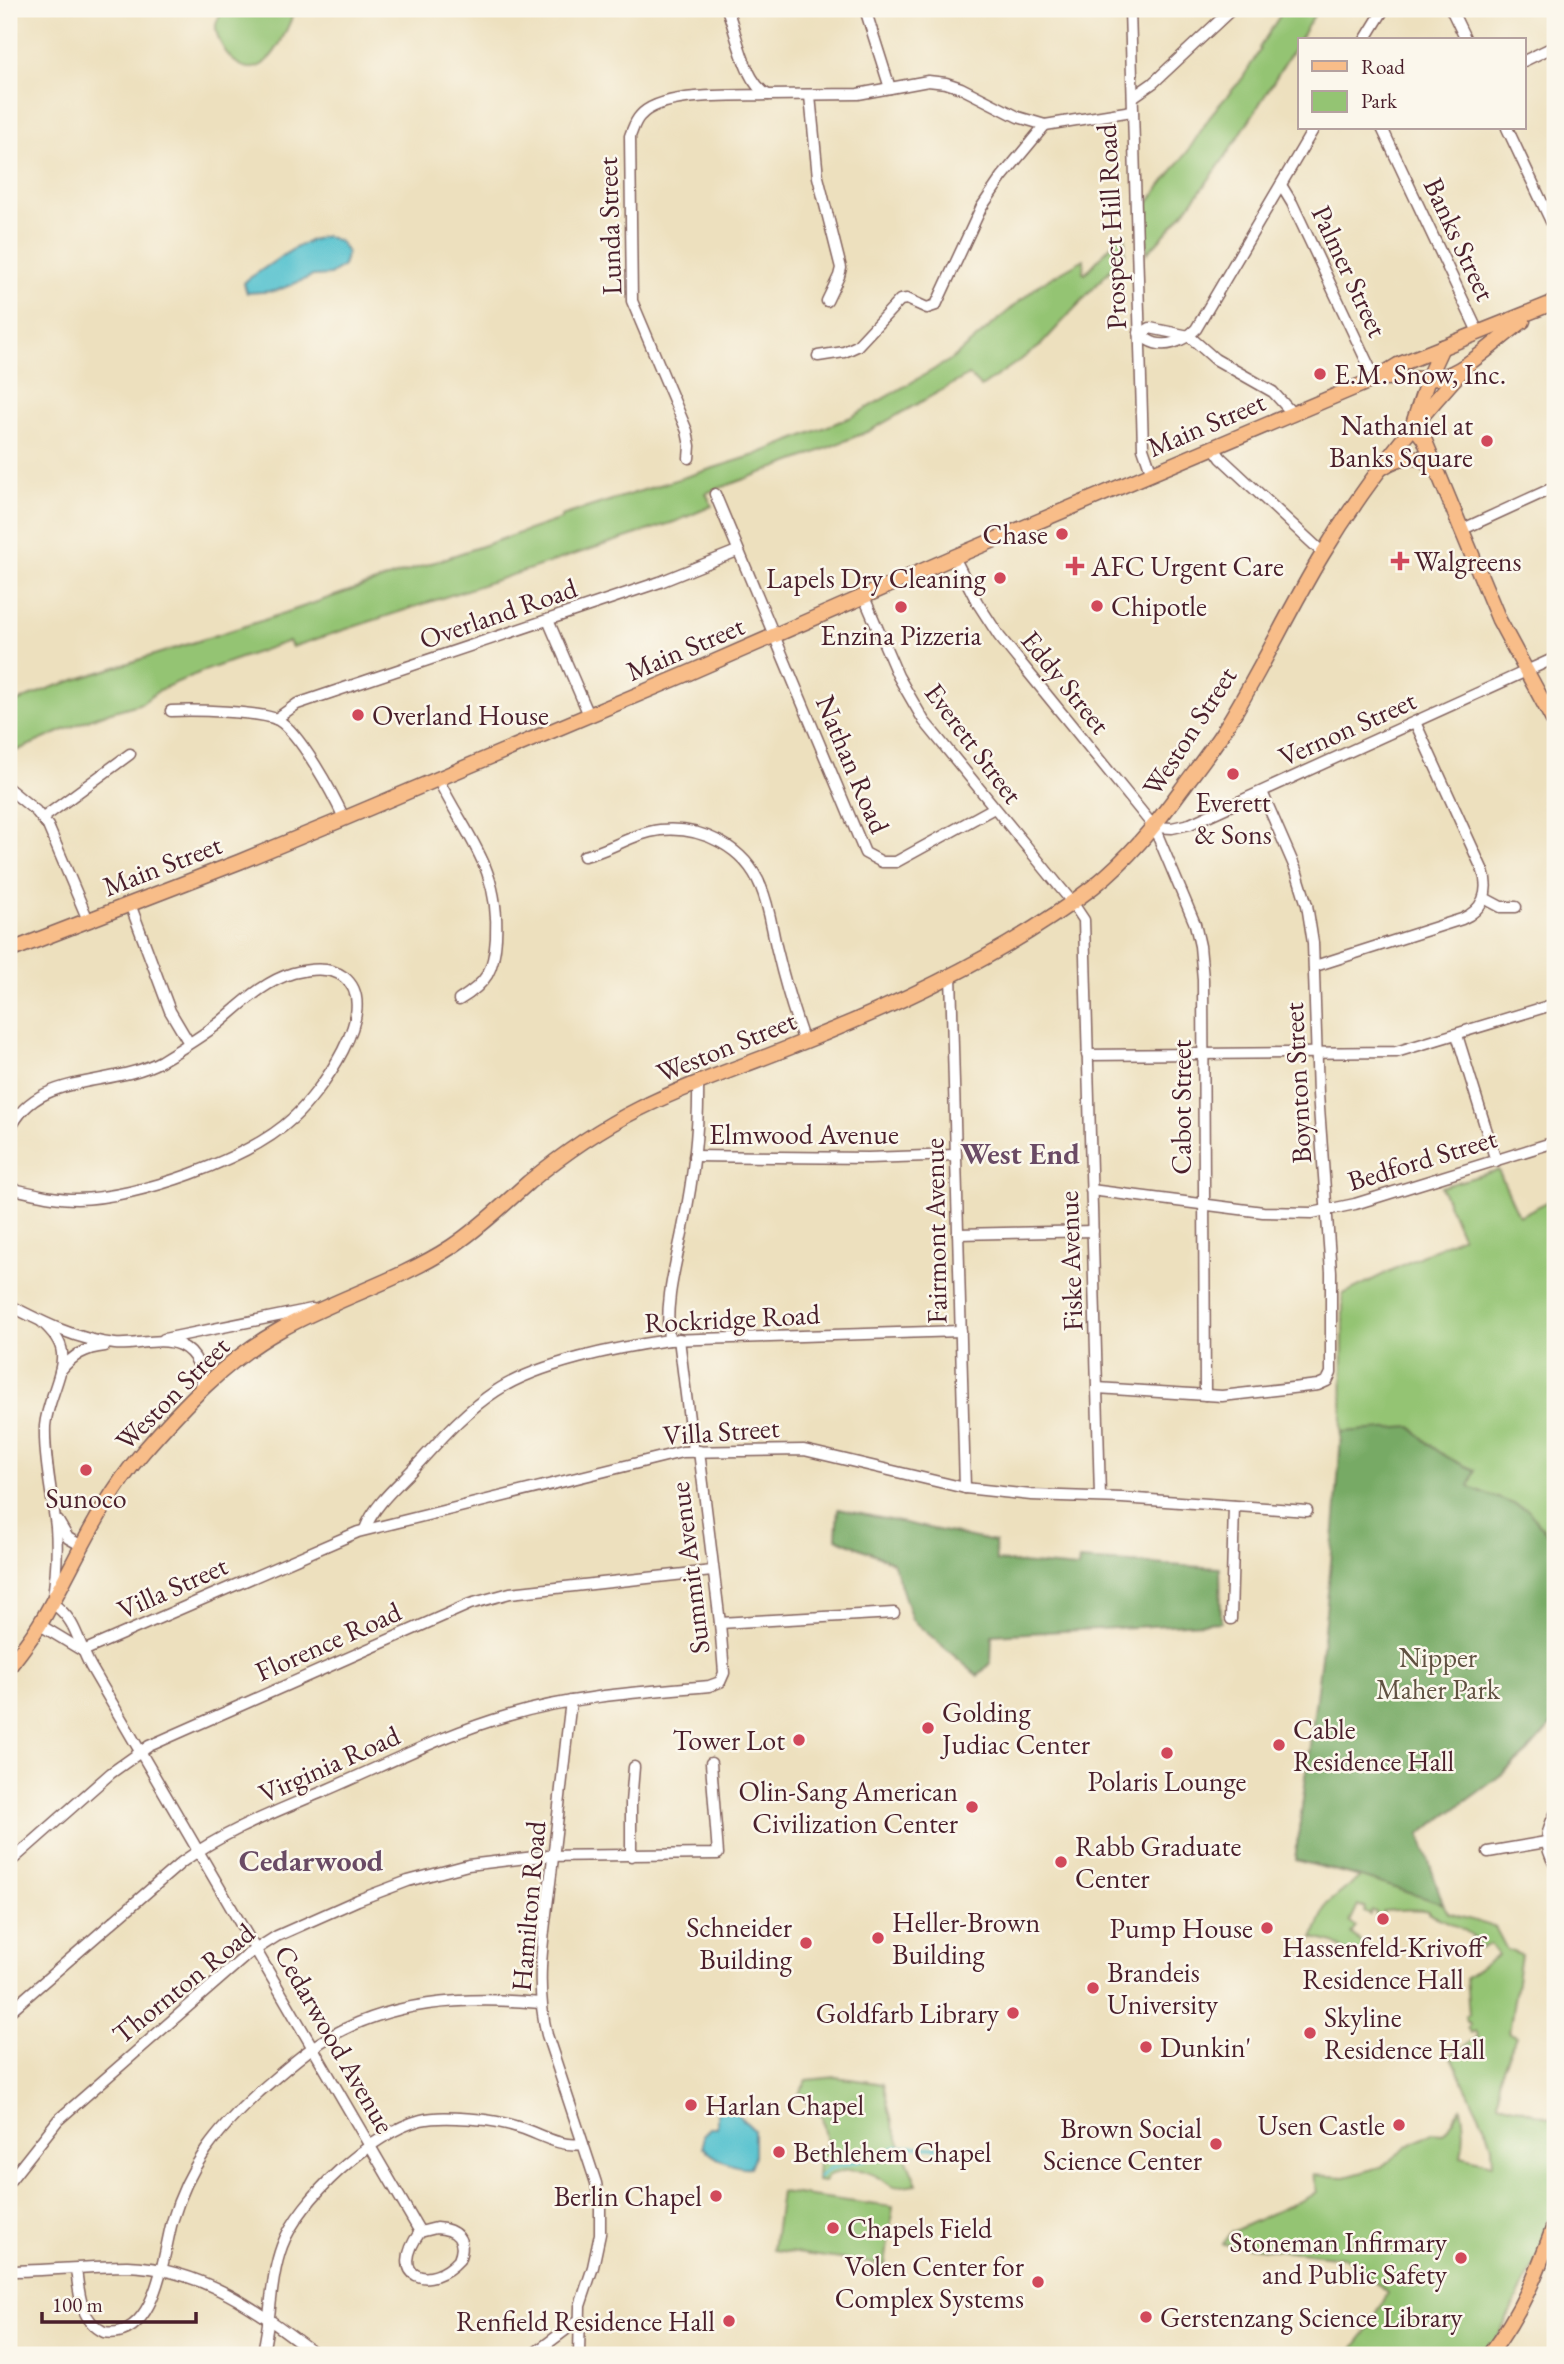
<svg xmlns="http://www.w3.org/2000/svg" width="1564" height="2364" font-family="'EB Garamond',serif">
	<style>
		.green { fill: #94c473; stroke: #6f724f; stroke-width: 2 }
		.forest { fill: #77aa65; stroke: #606448; stroke-width: 2 }
		.water { fill: #56c2cf; stroke: #50707d; stroke-width: 2 }
		.lines { fill: none; stroke-linecap: round; stroke-linejoin: round }
		.stream { stroke: #56c2cf; stroke-width: 3.5 }
		.minor-casing { stroke: #83635e; stroke-width: 13 }
		.major-casing { stroke: #83635e; stroke-width: 17 }
		.minor { stroke: #fff; stroke-width: 10 }
		.major { stroke: #f8bd89; stroke-width: 14 }
		.poi-dot { fill: #d1495b; stroke: #fbf7ec; stroke-width: 2.5 }
		.labels { text-anchor: middle; stroke-width: 5; stroke-linejoin: round; paint-order: stroke }
		.street-label { font-size: 28px; fill: #4a1f2b; stroke: #fbf7ec }
		.poi-label { font-size: 28px; fill: #4a1f2b; stroke: #fbf7ec; text-anchor: start }
		.park-label { font-size: 28px; fill: #605141; stroke: #fbf7ec }
		.neighbourhood-label { font-size: 30px; font-weight: bold; fill: #6a4b65; stroke: #fbf7ec }
	</style>
	<rect width="100%" height="100%" fill="#fbf7ec"/>
	<filter id="ink" filterUnits="userSpaceOnUse"><feTurbulence type="fractalNoise" baseFrequency=".0143" numOctaves="2"/><feDisplacementMap in="SourceGraphic" scale="14" xChannelSelector="R" yChannelSelector="G"/><feConvolveMatrix kernelMatrix="1 2 1 2 8 2 1 2 1" color-interpolation-filters="sRGB"/></filter>
	<filter id="wash" filterUnits="userSpaceOnUse"><feTurbulence type="fractalNoise" baseFrequency=".00686" numOctaves="4" result="noise"/><feDisplacementMap in="SourceGraphic" scale="28" xChannelSelector="R" yChannelSelector="G"/><feGaussianBlur stdDeviation="1.57" result="paint"/><feColorMatrix in="noise" values="0 0 0 0 0 0 0 0 0 0 0 0 0 0 0 0 0 1.4 0 .05"/><feComposite in="paint" operator="in"/></filter>
	<g filter="url(#wash)">
		<rect width="100%" height="100%" fill="#ede0be"/>
		<g class="green">
			<path d="M225,9H296C287,27 280,51 263,64C241,79 218,48 216,28C215,20 221,15 225,9Z"/>
			<path d="M1281,9H1318C1266,93 1217,182 1147,253V204L1188,151L1213,112L1242,79L1260,50L1259,48L1279,17Z"/>
			<path d="M1125,234V254L1039,347L981,387L969,375L869,431L805,457L706,493L712,506L677,521L292,647L289,641L201,672L161,689L142,703L97,716L9,754V705L50,688L264,620L561,519V516L755,455L851,417L952,359L1040,284L1084,259L1083,273L1085,274L1118,238Z"/>
			<path d="M1498,1170L1519,1216L1555,1198V1720L1528,1752L1505,1772L1362,1877L1443,1904L1448,1913L1495,1927L1507,1950L1521,1955L1509,2033L1516,2036L1499,2079L1498,2102L1555,2120V2223L1489,2355H1348L1366,2332L1388,2293L1344,2257L1222,2244L1231,2232L1317,2193L1313,2175L1345,2177L1381,2167L1408,2146L1432,2133L1443,2134C1451,2126 1453,2117 1461,2108C1465,2125 1465,2139 1461,2156L1493,2164L1492,2145L1488,2133L1450,2055L1478,2037L1475,2031L1471,2033L1467,2028L1470,2025L1469,2022H1466L1465,2015H1469L1466,1977L1498,1955L1490,1944L1481,1949L1472,1939L1474,1937C1460,1925 1444,1921 1428,1913V1911C1413,1908 1401,1910 1383,1911V1915L1376,1916V1912L1372,1911L1370,1915L1364,1912L1365,1908L1358,1905L1350,1922L1356,1926L1351,1933L1367,1948L1355,1957L1334,1943L1313,1938L1327,1904L1360,1877L1295,1860C1310,1747 1327,1635 1336,1522C1343,1447 1343,1370 1343,1294L1462,1236L1441,1187Z"/>
			<path d="M836,2077L883,2084L893,2127L917,2184L894,2187L869,2172L846,2170L829,2175L824,2182L817,2181L818,2162L827,2143L822,2117L799,2094L807,2080Z"/>
			<path d="M781,2192L893,2207L885,2265L773,2250Z"/>
		</g>
		<g class="forest">
			<path d="M1412,1427C1430,1448 1449,1460 1475,1470L1469,1487L1527,1509L1555,1544V1720C1520,1768 1467,1799 1420,1834L1443,1904L1361,1877L1295,1860C1314,1717 1333,1576 1341,1432Z"/>
			<path d="M838,1509L995,1542L996,1561L1078,1568L1079,1560L1220,1568L1221,1622L992,1635L991,1662L978,1676L912,1620L893,1562L836,1538Z"/>
		</g>
		<g class="water">
			<path d="M325,236L339,241L347,252L343,266L330,275L313,276L276,291L247,293L244,283L248,279C274,263 295,243 325,236Z"/>
			<path d="M721,2108L733,2110L754,2130V2157L750,2167C734,2169 714,2158 703,2147V2135L711,2127H717V2112Z"/>
		</g>
		<g class="lines">
			<path class="stream" d="M819,2177L828,2169L875,2157L896,2147H939"/>
		</g>
	</g>
	<g filter="url(#ink)">
		<g class="lines">
			<g class="minor-casing">
				<g id="minor">
					<path d="M727,9C737,34 744,82 768,95L858,94L928,81L946,83L961,88L1018,117L1045,125L1132,111"/>
					<path d="M865,9L890,88"/>
					<path d="M1130,9L1143,448L1152,474"/>
					<path d="M1451,9L1466,40"/>
					<path d="M1365,40L1384,9"/>
					<path d="M1524,61L1555,46"/>
					<path d="M810,96L818,177L841,268L839,276L827,301"/>
					<path d="M1133,97L1153,83L1232,9"/>
					<path d="M1382,128L1478,332"/>
					<path d="M1507,128L1555,230"/>
					<path d="M1281,185L1292,203L1375,379"/>
					<path d="M1139,333C1142,334 1145,337 1148,340C1164,350 1184,341 1196,329L1314,128"/>
					<path d="M1142,333L1150,328L1189,336L1215,359L1273,392L1293,414"/>
					<path d="M818,356L844,352L857,346L900,300L907,299L927,308L936,305L981,208L1002,177L1045,125"/>
					<path d="M1214,448L1221,458L1323,553"/>
					<path d="M689,458L690,446L687,431L632,301L630,136C633,129 635,121 640,116C661,91 737,96 768,95"/>
					<path d="M715,494L865,853L882,862H896L994,808"/>
					<path d="M1461,530L1555,487"/>
					<path d="M954,557L977,602L999,636L1154,827L1195,924L1200,946L1203,979L1205,1395"/>
					<path d="M864,597L898,676L924,721L1072,902L1084,920L1100,1496"/>
					<path d="M548,620L589,715"/>
					<path d="M171,711C193,710 261,711 278,720C300,733 333,794 344,818"/>
					<path d="M276,719L297,704L660,582L737,551"/>
					<path d="M438,779C467,838 500,867 496,938C494,970 487,983 459,1000"/>
					<path d="M9,789L36,811L48,826L88,920"/>
					<path d="M43,818L130,754"/>
					<path d="M1154,827L1172,828L1190,824L1555,658"/>
					<path d="M584,856C610,851 633,833 660,830C702,826 745,847 761,887C770,908 772,932 778,954C785,984 794,1013 804,1042"/>
					<path d="M1484,898L1501,907H1516"/>
					<path d="M130,904L170,1011L189,1043"/>
					<path d="M1315,966L1462,919C1483,910 1490,892 1483,871L1415,722"/>
					<path d="M951,974L965,1488"/>
					<path d="M1457,1035L1496,1161"/>
					<path d="M1087,1055L1396,1052L1555,1004"/>
					<path d="M9,1132C35,1070 111,1089 161,1061C181,1049 201,1037 219,1023C242,1004 263,982 293,973C309,969 330,966 344,977C384,1008 318,1095 293,1118C248,1160 138,1198 77,1199C54,1199 31,1193 9,1188"/>
					<path d="M694,1156L868,1158L956,1155"/>
					<path d="M1091,1190L1263,1212L1312,1213L1355,1204L1555,1142"/>
					<path d="M958,1234L1093,1231"/>
					<path d="M9,1305C42,1322 77,1340 115,1344C136,1346 160,1336 180,1345C197,1353 204,1372 201,1390"/>
					<path d="M42,1322C51,1330 61,1340 62,1353C64,1375 47,1401 45,1426C44,1459 52,1494 56,1527C58,1553 56,1578 52,1603C78,1621 77,1642 91,1667L420,2232"/>
					<path d="M164,1339L312,1309"/>
					<path d="M679,1339L693,1451"/>
					<path d="M669,1340C665,1297 676,1265 684,1223C693,1178 699,1130 698,1084"/>
					<path d="M60,1371C73,1355 85,1348 105,1346"/>
					<path d="M1097,1388L1222,1396L1318,1385L1327,1381L1331,1373V1272L1318,1094L1313,943L1307,905L1296,870L1262,792"/>
					<path d="M58,1521L68,1538L82,1546"/>
					<path d="M365,1529C374,1505 397,1486 415,1467C440,1440 465,1411 496,1391C538,1363 619,1347 669,1340L961,1331"/>
					<path d="M1231,1619L1234,1506"/>
					<path d="M720,1623L894,1613"/>
					<path d="M40,1625L83,1651"/>
					<path d="M83,1651L358,1532L682,1452L804,1450L965,1488L1031,1495L1122,1498L1307,1511"/>
					<path d="M571,1701C564,1756 559,1811 552,1866C546,1921 533,1980 547,2035L596,2183L600,2206V2234L593,2267L580,2306L579,2355"/>
					<path d="M1555,1814C1545,1833 1544,1846 1555,1865"/>
					<path d="M1488,1852L1546,1842"/>
					<path d="M631,1856V1803L634,1767"/>
					<path d="M9,1863L111,1773L149,1746L470,1604L510,1593L712,1571"/>
					<path d="M9,2012L182,1862C225,1831 275,1812 324,1791C385,1765 446,1733 510,1715C574,1696 642,1692 709,1686L720,1682L724,1673L720,1623L699,1451"/>
					<path d="M9,2182L58,2120L247,1955L277,1936L358,1900L408,1881L468,1865L543,1856L718,1854L711,1763"/>
					<path d="M436,2228C457,2229 467,2240 459,2260C430,2292 387,2278 420,2232Z"/>
					<path d="M76,2269C79,2292 80,2321 104,2332C156,2341 163,2255 172,2222C189,2165 216,2131 259,2092C279,2075 299,2056 321,2042C388,2000 465,1996 541,2003"/>
					<path d="M9,2271C48,2271 87,2266 127,2266C203,2268 259,2311 317,2355"/>
					<path d="M262,2355C272,2319 269,2281 282,2246C299,2199 373,2132 421,2120C438,2116 457,2118 474,2119C490,2120 506,2123 521,2128C542,2135 559,2147 582,2144"/>
					<path d="M532,2355L579,2320"/>
				</g>
			</g>
			<g class="major-casing">
				<g id="major">
					<path d="M1377,379C1397,375 1417,381 1437,378C1464,374 1500,337 1523,321"/>
					<path d="M1414,421L1430,373L1442,347"/>
					<path d="M1413,425L1424,439L1499,620L1555,724"/>
					<path d="M1383,467C1400,456 1419,452 1434,468"/>
					<path d="M9,951L239,862L336,822L684,675L954,557L1375,379L1398,365L1555,302"/>
					<path d="M9,1667C21,1651 34,1635 44,1617C76,1561 100,1502 143,1452C182,1407 226,1360 278,1331C334,1299 397,1282 451,1247C480,1228 504,1204 529,1182C563,1154 599,1129 639,1109C690,1083 745,1066 798,1044C897,1005 1009,952 1093,887C1128,859 1155,826 1181,790C1195,771 1210,752 1223,732C1259,675 1287,613 1322,555C1364,485 1414,422 1470,362"/>
					<path d="M1489,2355C1522,2312 1537,2273 1555,2223"/>
				</g>
			</g>
			<use href="#minor" class="minor"/>
			<use href="#major" class="major"/>
		</g>
	</g>
	<g class="poi-dot">
		<circle cx="1320" cy="374" r="7"/>
		<circle cx="1487" cy="441" r="7"/>
		<circle cx="1062" cy="534" r="7"/>
		<path d="M1396.5 550.5h7v7h7v7h-7v7h-7v-7h-7v-7h7z"/>
		<path d="M1071.5 555.5h7v7h7v7h-7v7h-7v-7h-7v-7h7z"/>
		<circle cx="1000" cy="578" r="7"/>
		<circle cx="1097" cy="606" r="7"/>
		<circle cx="901" cy="607" r="7"/>
		<circle cx="358" cy="715" r="7"/>
		<circle cx="1233" cy="774" r="7"/>
		<circle cx="86" cy="1470" r="7"/>
		<circle cx="928" cy="1728" r="7"/>
		<circle cx="799" cy="1740" r="7"/>
		<circle cx="1279" cy="1745" r="7"/>
		<circle cx="1167" cy="1753" r="7"/>
		<circle cx="972" cy="1807" r="7"/>
		<circle cx="1061" cy="1862" r="7"/>
		<circle cx="1383" cy="1919" r="7"/>
		<circle cx="1267" cy="1928" r="7"/>
		<circle cx="878" cy="1938" r="7"/>
		<circle cx="806" cy="1943" r="7"/>
		<circle cx="1093" cy="1988" r="7"/>
		<circle cx="1013" cy="2013" r="7"/>
		<circle cx="1310" cy="2033" r="7"/>
		<circle cx="1146" cy="2047" r="7"/>
		<circle cx="691" cy="2105" r="7"/>
		<circle cx="1399" cy="2125" r="7"/>
		<circle cx="1216" cy="2144" r="7"/>
		<circle cx="779" cy="2152" r="7"/>
		<circle cx="716" cy="2196" r="7"/>
		<circle cx="833" cy="2228" r="7"/>
		<circle cx="1461" cy="2258" r="7"/>
		<circle cx="1038" cy="2282" r="7"/>
		<circle cx="1146" cy="2317" r="7"/>
		<circle cx="729" cy="2321" r="7"/>
	</g>
	<g class="labels">
		<g class="street-label">
			<text transform="translate(609 226) rotate(-92)" y="10">Lunda Street</text>
			<text transform="translate(1111 227) rotate(-93)" y="10">Prospect Hill Road</text>
			<text transform="translate(1460 239) rotate(65)" y="10">Banks Street</text>
			<text transform="translate(1350 271) rotate(65)" y="10">Palmer Street</text>
			<text transform="translate(1206 424) rotate(-23)" y="10">Main Street</text>
			<text transform="translate(498 613) rotate(-19)" y="10">Overland Road</text>
			<text transform="translate(685 648) rotate(-23)" y="10">Main Street</text>
			<text transform="translate(1066 682) rotate(51)" y="10">Eddy Street</text>
			<text transform="translate(1347 728) rotate(-24)" y="10">Vernon Street</text>
			<text transform="translate(1189 731) rotate(-57)" y="10">Weston Street</text>
			<text transform="translate(974 743) rotate(53)" y="10">Everett Street</text>
			<text transform="translate(853 764) rotate(67)" y="10">Nathan Road</text>
			<text transform="translate(162 865) rotate(-21)" y="10">Main Street</text>
			<text transform="translate(726 1046) rotate(-22)" y="10">Weston Street</text>
			<text transform="translate(1297 1083) rotate(-93)" y="10">Boynton Street</text>
			<text transform="translate(1181 1107) rotate(-90)" y="10">Cabot Street</text>
			<text x="804" y="1144">Elmwood Avenue</text>
			<text transform="translate(1422 1159) rotate(-17)" y="10">Bedford Street</text>
			<text transform="translate(935 1231) rotate(-91)" y="10">Fairmont Avenue</text>
			<text transform="translate(1070 1261) rotate(-92)" y="10">Fiske Avenue</text>
			<text transform="translate(732 1318) rotate(-3)" y="10">Rockridge Road</text>
			<text transform="translate(172 1393) rotate(-45)" y="10">Weston Street</text>
			<text transform="translate(721 1431) rotate(-4)" y="10">Villa Street</text>
			<text transform="translate(689 1568) rotate(-97)" y="10">Summit Avenue</text>
			<text transform="translate(172 1587) rotate(-24)" y="10">Villa Street</text>
			<text transform="translate(328 1641) rotate(-24)" y="10">Florence Road</text>
			<text transform="translate(329 1764) rotate(-24)" y="10">Virginia Road</text>
			<text transform="translate(528 1906) rotate(-85)" y="10">Hamilton Road</text>
			<text transform="translate(183 1983) rotate(-39)" y="10">Thornton Road</text>
			<text transform="translate(335 2039) rotate(60)" y="10">Cedarwood Avenue</text>
		</g>
		<g class="poi-label">
			<text x="1334" y="384">E.M. Snow, Inc.</text>
			<text x="1473" y="435" text-anchor="end">Nathaniel at<tspan x="1473" dy="32">Banks Square</tspan></text>
			<text x="1048" y="544" text-anchor="end">Chase</text>
			<text x="1414" y="571">Walgreens</text>
			<text x="1091" y="576">AFC Urgent Care</text>
			<text x="986" y="588" text-anchor="end">Lapels Dry Cleaning</text>
			<text x="1111" y="616">Chipotle</text>
			<text x="901" y="645" text-anchor="middle">Enzina Pizzeria</text>
			<text x="372" y="725">Overland House</text>
			<text x="1233" y="812" text-anchor="middle">Everett<tspan x="1233" dy="32">&amp; Sons</tspan></text>
			<text x="86" y="1508" text-anchor="middle">Sunoco</text>
			<text x="942" y="1722">Golding<tspan x="942" dy="32">Judiac Center</tspan></text>
			<text x="1293" y="1739">Cable<tspan x="1293" dy="32">Residence Hall</tspan></text>
			<text x="785" y="1750" text-anchor="end">Tower Lot</text>
			<text x="1167" y="1791" text-anchor="middle">Polaris Lounge</text>
			<text x="958" y="1801" text-anchor="end">Olin-Sang American<tspan x="958" dy="32">Civilization Center</tspan></text>
			<text x="1075" y="1856">Rabb Graduate<tspan x="1075" dy="32">Center</tspan></text>
			<text x="892" y="1932">Heller-Brown<tspan x="892" dy="32">Building</tspan></text>
			<text x="792" y="1937" text-anchor="end">Schneider<tspan x="792" dy="32">Building</tspan></text>
			<text x="1253" y="1938" text-anchor="end">Pump House</text>
			<text x="1383" y="1957" text-anchor="middle">Hassenfeld-Krivoff<tspan x="1383" dy="32">Residence Hall</tspan></text>
			<text x="1107" y="1982">Brandeis<tspan x="1107" dy="32">University</tspan></text>
			<text x="999" y="2023" text-anchor="end">Goldfarb Library</text>
			<text x="1324" y="2027">Skyline<tspan x="1324" dy="32">Residence Hall</tspan></text>
			<text x="1160" y="2057">Dunkin'</text>
			<text x="705" y="2115">Harlan Chapel</text>
			<text x="1385" y="2135" text-anchor="end">Usen Castle</text>
			<text x="1202" y="2138" text-anchor="end">Brown Social<tspan x="1202" dy="32">Science Center</tspan></text>
			<text x="793" y="2162">Bethlehem Chapel</text>
			<text x="702" y="2206" text-anchor="end">Berlin Chapel</text>
			<text x="847" y="2238">Chapels Field</text>
			<text x="1447" y="2252" text-anchor="end">Stoneman Infirmary<tspan x="1447" dy="32">and Public Safety</tspan></text>
			<text x="1024" y="2276" text-anchor="end">Volen Center for<tspan x="1024" dy="32">Complex Systems</tspan></text>
			<text x="1160" y="2327">Gerstenzang Science Library</text>
			<text x="715" y="2331" text-anchor="end">Renfield Residence Hall</text>
		</g>
		<g class="park-label">
			<text x="1438" y="1667">Nipper<tspan x="1438" dy="32">Maher Park</tspan></text>
		</g>
		<g class="neighbourhood-label">
			<text x="1020" y="1164">West End</text>
			<text x="311" y="1871">Cedarwood</text>
		</g>
	</g>
	<rect width="1564" height="2364" fill="none" stroke="#fbf7ec" stroke-width="35"/>
	<rect x="1298" y="38" width="228" height="91" fill="#fbf7ec" stroke="#b4a19f" stroke-width="2"/>
	<rect x="1312" y="61" width="35" height="10" fill="#f8bd89" stroke="#b4a19f" stroke-width="2"/>
	<text x="1361" y="74" font-size="21" fill="#4a1f2b">Road</text>
	<rect x="1312" y="91" width="35" height="21" fill="#94c473" stroke="#b4a19f" stroke-width="2"/>
	<text x="1361" y="108" font-size="21" fill="#4a1f2b">Park</text>
	<path d="M42 2312v10h154v-10" fill="none" stroke="#4a1f2b" stroke-width="3.5"/>
	<text x="52" y="2312" font-size="21" fill="#4a1f2b" stroke="#fbf7ec" stroke-width="5" paint-order="stroke">100 m</text>
</svg>
